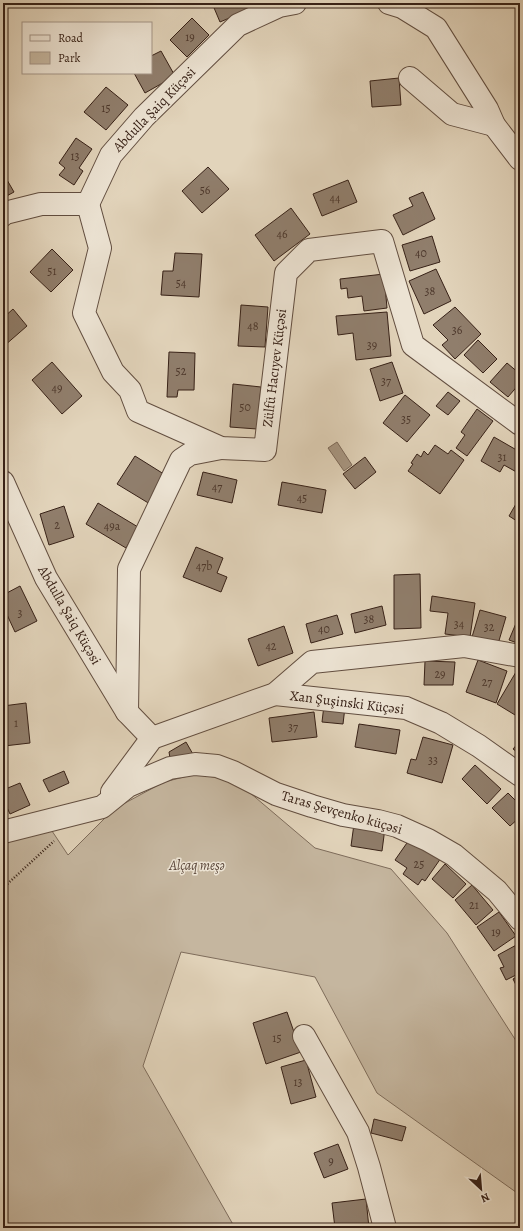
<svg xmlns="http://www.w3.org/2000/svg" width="523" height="1231" font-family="Alegreya,serif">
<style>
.green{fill:#c5b69f;stroke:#7e6c5b}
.water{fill:#a89783;stroke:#7b6858}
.building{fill:#907e6c;stroke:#372117}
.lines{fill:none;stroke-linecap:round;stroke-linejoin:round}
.minor-casing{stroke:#624e40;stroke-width:24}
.path{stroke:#372117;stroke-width:2.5;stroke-dasharray:1 2;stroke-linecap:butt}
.minor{stroke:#ece3d3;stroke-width:22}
.labels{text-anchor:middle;stroke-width:3;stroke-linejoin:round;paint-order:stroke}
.number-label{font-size:12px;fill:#4d382c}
.street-label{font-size:14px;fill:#372117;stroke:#ece3d3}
.park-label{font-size:14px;font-style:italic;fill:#5a4639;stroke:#ece3d3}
</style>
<rect width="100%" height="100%" fill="#e2d4bb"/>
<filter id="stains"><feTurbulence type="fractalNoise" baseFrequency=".005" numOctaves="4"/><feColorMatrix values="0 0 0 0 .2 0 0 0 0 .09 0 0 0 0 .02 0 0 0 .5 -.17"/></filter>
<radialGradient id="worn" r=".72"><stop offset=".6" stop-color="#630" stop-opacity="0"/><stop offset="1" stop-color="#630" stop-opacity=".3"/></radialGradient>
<!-- green -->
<polygon class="green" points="196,774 236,781 315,848 391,869 447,933 520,1047 520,1195 377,1093 315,977 181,952 143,1066 235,1228 3,1228 3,833 42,816 68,855 114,809 164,782"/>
<!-- water -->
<polygon class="water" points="337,442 352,465 344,471 328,448"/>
<!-- building -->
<g class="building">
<polygon points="212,3 259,3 260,5 220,22"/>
<polygon points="192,18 209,35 187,57 170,40"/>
<polygon points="161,51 175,76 145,93 134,73 151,73 151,56"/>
<polygon points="399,78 401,105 372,107 370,81"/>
<polygon points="106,87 128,105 106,130 84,112"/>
<polygon points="76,138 92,149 79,168 83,171 74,185 59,175 65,168 59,163"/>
<polygon points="208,167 229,189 202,213 182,191"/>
<polygon points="3,173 14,192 3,198"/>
<polygon points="348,180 357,202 322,216 313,194"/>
<polygon points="423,192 435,219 403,235 393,215 413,206 409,198"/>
<polygon points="291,208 310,234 274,261 255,235"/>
<polygon points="432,236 440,262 410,271 402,245"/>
<polygon points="52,249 73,270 51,292 30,272"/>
<polygon points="175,253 202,254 199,297 161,295 163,271 173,271"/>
<polygon points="436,269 451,301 424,314 409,281"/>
<polygon points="384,274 387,308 364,311 362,296 348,298 347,288 341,289 340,279"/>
<polygon points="241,305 268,307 265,347 238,346"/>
<polygon points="455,307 481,334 455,359 442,345 448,340 433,325"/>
<polygon points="13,309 27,326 4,346 3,344 3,318"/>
<polygon points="387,312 391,356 356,360 353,333 338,335 336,316"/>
<polygon points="478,340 497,359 483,373 464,355"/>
<polygon points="169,352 195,353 194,390 178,390 177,397 167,397"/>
<polygon points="52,362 82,396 62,414 32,380"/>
<polygon points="392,362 403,393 380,401 370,369"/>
<polygon points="507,363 520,374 520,383 508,397 490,382"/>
<polygon points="233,384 261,387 257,429 230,427"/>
<polygon points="448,392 460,401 448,415 436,406"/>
<polygon points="405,395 430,415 407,442 383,423"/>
<polygon points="477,409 493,421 467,456 456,448 465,435 461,432"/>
<polygon points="494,437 520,452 520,474 504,465 500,472 481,461"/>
<polygon points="435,445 448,454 451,450 464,460 440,494 408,471 413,464 411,463 417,454 421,457 424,451 428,455"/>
<polygon points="135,456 167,476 150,504 117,484"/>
<polygon points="365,457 376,472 355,489 343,474"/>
<polygon points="203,472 237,480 232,503 197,495"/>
<polygon points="282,482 326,490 322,513 278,505"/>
<polygon points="520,497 520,523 509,516"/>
<polygon points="98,503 138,527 126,548 86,524"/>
<polygon points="64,506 74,537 49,545 40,514"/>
<polygon points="196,547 223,558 217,573 227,577 221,592 183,577"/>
<polygon points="420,574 421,628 394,629 394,575"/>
<polygon points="20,586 37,621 15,632 3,606 3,595"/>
<polygon points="432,596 475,603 470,637 445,634 448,613 430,611"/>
<polygon points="382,606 386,625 355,633 351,614"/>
<polygon points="480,610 506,617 498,644 472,637"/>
<polygon points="337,615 343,634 311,643 306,624"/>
<polygon points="519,616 520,616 520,644 509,640"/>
<polygon points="284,626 293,653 258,666 248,639"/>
<polygon points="478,660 507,671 496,703 466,692"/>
<polygon points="425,661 455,662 453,685 424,685"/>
<polygon points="516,672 520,675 520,718 497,704"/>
<polygon points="26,703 30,743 4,746 3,706"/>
<polygon points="324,705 345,707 343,724 322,722"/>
<polygon points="314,712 317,737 272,742 269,718"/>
<polygon points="359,724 400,730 396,754 355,747"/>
<polygon points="423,737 453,745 442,783 407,773 411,759 416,760"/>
<polygon points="520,741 520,754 513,749"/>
<polygon points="186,742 194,756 170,758 169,752"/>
<polygon points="475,765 501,789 487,804 462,779"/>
<polygon points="64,771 69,783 49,792 43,780"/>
<polygon points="20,783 30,805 10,814 3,799 3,790"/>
<polygon points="508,793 520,805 520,817 510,826 492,808"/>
<polygon points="354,824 385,828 382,851 351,846"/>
<polygon points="409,840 441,858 425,881 422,879 418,885 403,874 407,868 395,860"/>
<polygon points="445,864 466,884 453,898 432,879"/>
<polygon points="472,885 493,910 476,925 455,900"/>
<polygon points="499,912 516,936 494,951 477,927"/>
<polygon points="520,943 520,973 506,980 500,968 504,967 498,955"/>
<polygon points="520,975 520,993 513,979"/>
<polygon points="287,1012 301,1052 266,1064 253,1023"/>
<polygon points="306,1060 316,1097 291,1104 281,1067"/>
<polygon points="374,1119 406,1127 402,1141 371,1133"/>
<polygon points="338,1144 348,1169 324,1178 314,1153"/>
<polygon points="366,1199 369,1228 335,1228 332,1203"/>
</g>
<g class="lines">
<!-- minor casing -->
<g class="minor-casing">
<g id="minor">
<polyline points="389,3 402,7 436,28 487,109 494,125 520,159"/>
<polyline points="410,78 452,114 494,125"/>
<polyline points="88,204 100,248 84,313 113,372 130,390 138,411 221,448 265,450 286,273 309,250 382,241 413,345 520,424"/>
<polyline points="3,215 5,213 41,204 88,204 111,155 144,117 238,25 279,6 295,3"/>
<polyline points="3,482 46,578 127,712 152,738"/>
<polyline points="275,694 406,708 441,723 479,746 520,775"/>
<polyline points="127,712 129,569 181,460 190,454 221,448"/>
<polyline points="112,792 152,738 275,694 312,662 464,646 520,656"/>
<polyline points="3,832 102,807 128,786 170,768 195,764 217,766 233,772 276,794 312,806 343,815 378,821 397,826 428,840 454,855 497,891 520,919"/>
<polyline points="304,1036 358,1132 369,1167 385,1228"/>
</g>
</g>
<!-- path -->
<polyline class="path" points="3,888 54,841"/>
<!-- minor -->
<use href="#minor" class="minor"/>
</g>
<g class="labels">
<!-- number labels -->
<g class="number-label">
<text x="190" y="41">19</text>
<text x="106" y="112">15</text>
<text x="75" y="160">13</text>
<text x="205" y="194">56</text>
<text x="335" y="202">44</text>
<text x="282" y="238">46</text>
<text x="421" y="257">40</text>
<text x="52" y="275">51</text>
<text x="181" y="287">54</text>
<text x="430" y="295">38</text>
<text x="253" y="330">48</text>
<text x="457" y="334">36</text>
<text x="372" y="349">39</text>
<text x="181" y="375">52</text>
<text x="386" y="385">37</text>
<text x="57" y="392">49</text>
<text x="245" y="411">50</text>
<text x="406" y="423">35</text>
<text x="502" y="461">31</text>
<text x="217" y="491">47</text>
<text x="302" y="502">45</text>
<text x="57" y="529">2</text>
<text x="112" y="530">49a</text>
<text x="204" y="570">47b</text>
<text x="20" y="617">3</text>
<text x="369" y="623">38</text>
<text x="459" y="628">34</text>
<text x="489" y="631">32</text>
<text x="324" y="633">40</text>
<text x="271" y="650">42</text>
<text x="440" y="678">29</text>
<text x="487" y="686">27</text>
<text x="16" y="727">1</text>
<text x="293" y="731">37</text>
<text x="433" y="764">33</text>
<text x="419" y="868">25</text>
<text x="474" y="909">21</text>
<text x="496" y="936">19</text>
<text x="277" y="1042">15</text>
<text x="298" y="1086">13</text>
<text x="331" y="1165">9</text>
</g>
<!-- street labels -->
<g class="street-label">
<text transform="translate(154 109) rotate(-46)" y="5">Abdulla Şaiq Küçəsi</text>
<text transform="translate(274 368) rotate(-83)" y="5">Zülfü Hacıyev Küçəsi</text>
<text transform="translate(70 615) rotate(60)" y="5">Abdulla Şaiq Küçəsi</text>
<text transform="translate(347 702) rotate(7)" y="5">Xan Şuşinski Küçəsi</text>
<text transform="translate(342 812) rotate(16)" y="5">Taras Şevçenko küçəsi</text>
</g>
<!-- park labels -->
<g class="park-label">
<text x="197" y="870">Alçaq meşə</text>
</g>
</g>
<!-- margin -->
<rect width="523" height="1231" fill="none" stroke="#e2d4bb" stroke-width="16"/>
<rect x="4" y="4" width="515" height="1223" fill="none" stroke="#372117" stroke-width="2"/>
<rect x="8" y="8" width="507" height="1215" fill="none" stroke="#372117"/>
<!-- legend -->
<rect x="22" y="22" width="130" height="52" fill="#ece3d3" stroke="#a49588"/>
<rect x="30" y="35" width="20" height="6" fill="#ece3d3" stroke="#a49588"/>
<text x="58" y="42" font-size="12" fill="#372117">Road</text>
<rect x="30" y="52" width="20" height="12" fill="#c5b69f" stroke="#a49588"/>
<text x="58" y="62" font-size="12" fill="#372117">Park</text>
<!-- north arrow -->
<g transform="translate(481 1189) rotate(154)" stroke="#ece3d3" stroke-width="3" paint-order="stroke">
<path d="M0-3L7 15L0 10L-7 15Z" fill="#372117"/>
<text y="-6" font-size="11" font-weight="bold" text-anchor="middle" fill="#372117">N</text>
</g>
<rect width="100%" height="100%" filter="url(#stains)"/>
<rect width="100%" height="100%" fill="url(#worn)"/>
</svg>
